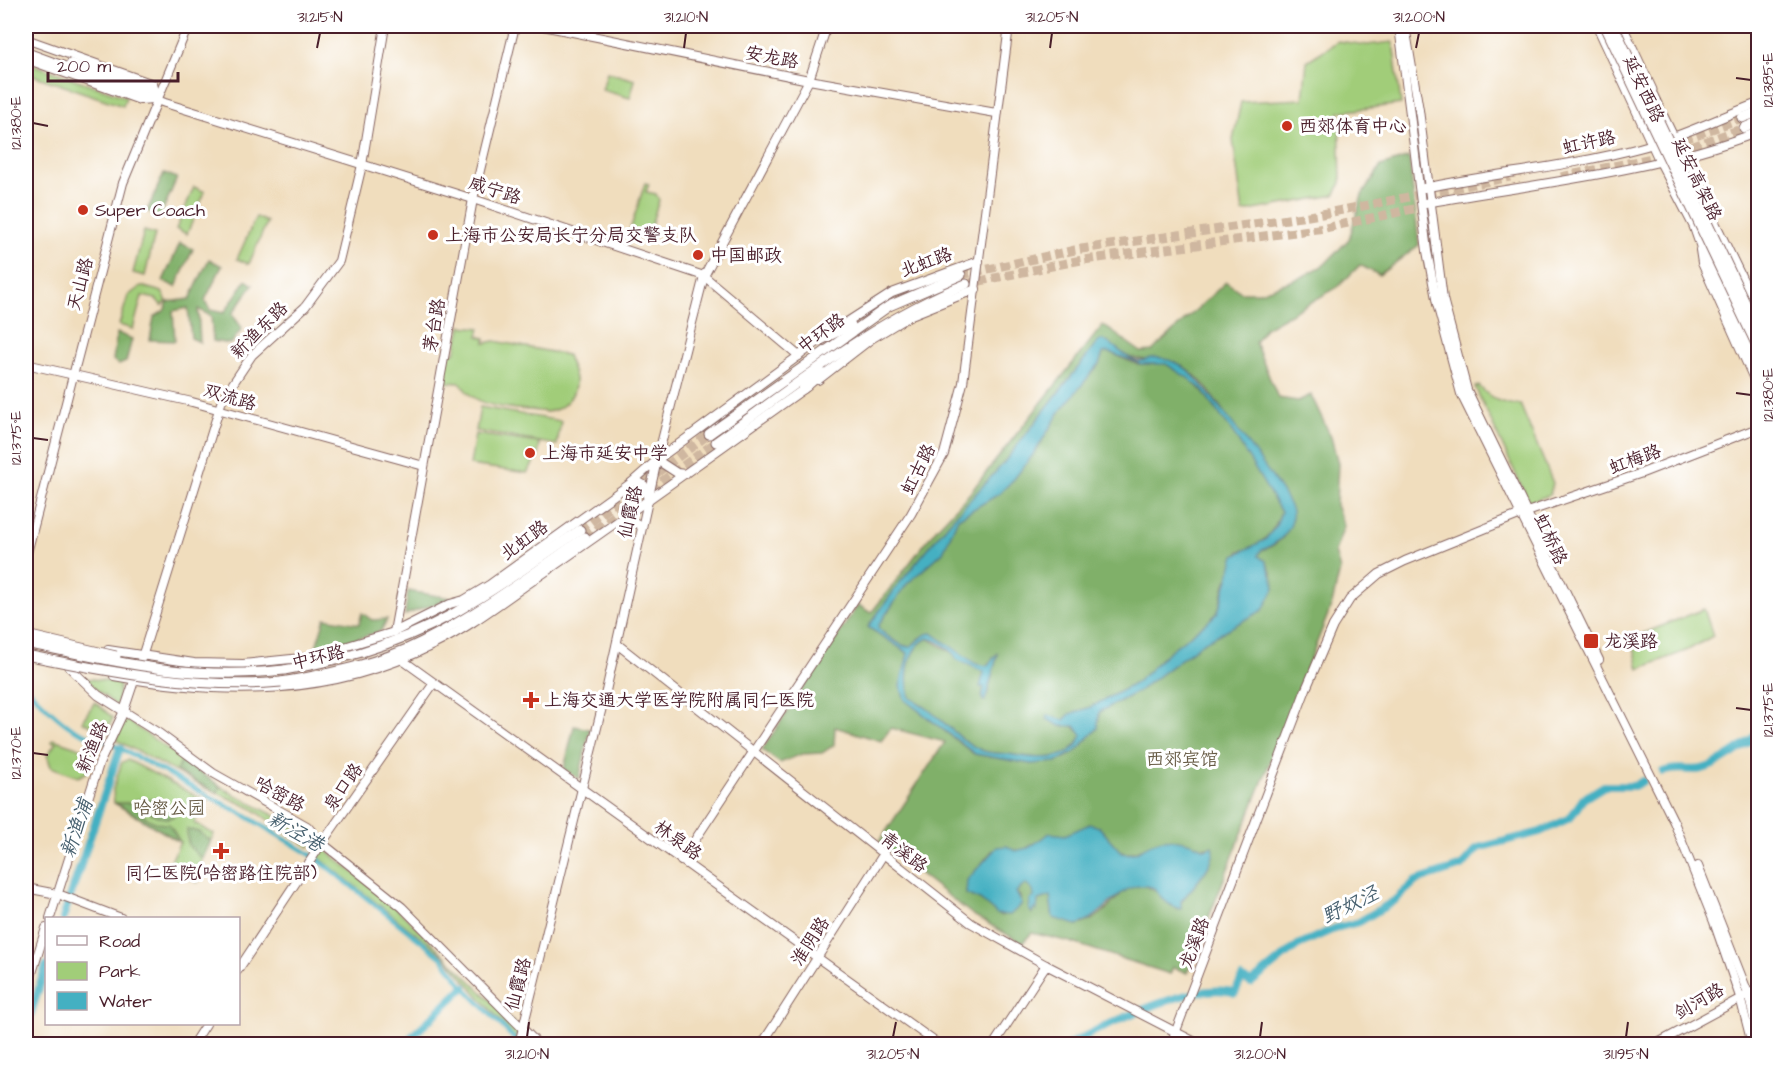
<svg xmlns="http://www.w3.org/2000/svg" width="1784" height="1070" font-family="'Architects Daughter','LXGW WenKai TC',sans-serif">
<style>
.green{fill:#a1cd79;stroke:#767652;stroke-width:1.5}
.forest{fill:#80b069;stroke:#65684a;stroke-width:1.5;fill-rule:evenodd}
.water{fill:#44b0c2;stroke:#476876;stroke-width:1.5;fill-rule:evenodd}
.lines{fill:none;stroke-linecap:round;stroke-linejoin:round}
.canal{stroke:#44b0c2;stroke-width:4.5}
.river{stroke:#44b0c2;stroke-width:8}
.highway-tunnel{stroke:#cfb7a0;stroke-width:9;stroke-dasharray:9 4.5;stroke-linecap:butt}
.secondary-casing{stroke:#84625e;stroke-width:10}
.primary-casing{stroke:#84625e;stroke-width:10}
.highway-casing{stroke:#84625e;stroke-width:11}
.secondary{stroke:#fff;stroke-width:8}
.primary{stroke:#fff;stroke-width:8}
.highway{stroke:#fff;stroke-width:9}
.highway-bridge-casing{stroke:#84625e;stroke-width:11;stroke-linecap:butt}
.highway-bridge{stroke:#fff;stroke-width:9}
.ticks{fill:none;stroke:#4a1f2b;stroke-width:2}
.poi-dot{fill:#c8321e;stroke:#fff;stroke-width:2}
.labels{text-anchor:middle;stroke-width:6;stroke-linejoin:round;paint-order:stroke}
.street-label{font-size:18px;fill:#4a1f2b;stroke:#fff}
.poi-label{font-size:18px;fill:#4a1f2b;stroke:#fff;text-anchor:start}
.park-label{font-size:18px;fill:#685c46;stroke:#fff}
.water-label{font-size:20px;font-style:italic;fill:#47606f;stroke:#fff}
.neatline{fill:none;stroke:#4a1f2b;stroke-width:2}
.ticks-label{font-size:15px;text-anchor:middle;fill:#4a1f2b}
</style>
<rect width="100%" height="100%" fill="#fff"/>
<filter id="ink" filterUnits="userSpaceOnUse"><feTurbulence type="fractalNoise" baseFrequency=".0167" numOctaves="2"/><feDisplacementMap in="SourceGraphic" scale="12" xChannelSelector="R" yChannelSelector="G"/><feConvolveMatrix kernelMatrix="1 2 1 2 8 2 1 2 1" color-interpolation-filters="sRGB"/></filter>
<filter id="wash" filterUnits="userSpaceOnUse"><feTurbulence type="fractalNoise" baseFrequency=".008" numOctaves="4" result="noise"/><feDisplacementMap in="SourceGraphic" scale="24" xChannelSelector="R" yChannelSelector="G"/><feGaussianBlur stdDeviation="1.35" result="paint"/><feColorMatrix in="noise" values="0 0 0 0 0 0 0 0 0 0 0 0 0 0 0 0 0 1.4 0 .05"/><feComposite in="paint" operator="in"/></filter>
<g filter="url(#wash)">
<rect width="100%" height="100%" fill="#f0ddbd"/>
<!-- green -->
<g class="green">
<polygon points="1338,41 1367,45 1393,42 1401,104 1339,112 1341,183 1334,195 1243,212 1233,140 1241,102 1303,99 1307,61"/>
<polygon points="26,62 126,97 123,106 26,73"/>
<polygon points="607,72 635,80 630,98 602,90"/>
<polygon points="645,183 649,184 646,192 656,194 659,200 649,232 640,237 629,233"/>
<polygon points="194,187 205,192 187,234 176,229"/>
<polygon points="256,217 267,222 249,264 237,259"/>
<polygon points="144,231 155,234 145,276 133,273"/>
<polygon points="141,286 162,292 167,301 162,306 156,299 142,296 133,329 119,325 128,296"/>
<path d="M461 326 480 328 478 336 485 338V343L495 341 567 355C569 362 574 371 575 379 577 396 562 411 546 412 519 408 474 411 461 383L443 382 448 353H455Z"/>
<path d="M1479 386C1491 399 1502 405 1520 404L1553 483 1550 495 1529 502 1475 387Z"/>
<polygon points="480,407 561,421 557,445 476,431"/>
<polygon points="475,434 540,443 538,456 527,473 470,465"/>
<polygon points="1704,609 1713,636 1688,650 1639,669 1632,638"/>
<polygon points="82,678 120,682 117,706"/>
<polygon points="95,702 113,718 105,734 82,721"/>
<polygon points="128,721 226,790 283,820 311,840 312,844 309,847 251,808 202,786 116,740 123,722"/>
<polygon points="53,739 95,753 91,756 88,772 78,777 51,767 47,755 56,743 52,742"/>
<polygon points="128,760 206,801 194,823 214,834 198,869 205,874 197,883 170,863 180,842 114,803 113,789 122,762"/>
<polygon points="323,848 390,902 519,1028 516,1039 445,957 317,856"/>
</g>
<!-- forest -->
<g class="forest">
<path d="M1409 157 1419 245 1379 275 1360 265 1338 287 1265 328 1255 342 1278 398 1298 401 1311 395 1331 437 1338 463 1336 505 1344 526 1335 552 1340 570 1332 604 1187 973 1173 967 1170 974 1070 942 1032 933 1022 943 973 915 879 842 945 742 891 728 881 741 835 727 834 745 822 753 802 754 780 763 762 750 858 605 871 613 936 529 969 494 1103 325 1141 352 1152 351 1226 282 1241 292H1260L1302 277 1324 265 1349 239 1362 195 1381 166ZM1098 342H1109C1132 371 1157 352 1184 367 1208 382 1228 420 1245 443 1268 474 1325 528 1260 551L1258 556 1266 561 1272 574 1274 589 1263 609 1201 644 1137 692 1099 712 1098 728 1075 752 1063 759 1031 764 974 754 905 700 908 653 868 627 898 585 949 523 1002 465ZM1090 824C1110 829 1108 848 1124 853 1130 856 1159 841 1172 840 1187 839 1199 851 1213 846 1216 870 1187 889 1177 909 1119 852 1127 913 1078 925L1053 918 1050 896 1038 900 1032 913 1030 900 1035 897 1033 891 1026 884 1016 892 1021 898 1002 916 980 900 966 894 968 880 992 851 1024 850 1050 833 1065 836Z"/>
<polygon points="164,173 177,178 160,217 147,211"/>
<polygon points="180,243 193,249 176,287 163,281"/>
<polygon points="209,259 222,266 205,300 210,310 224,313 246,280 253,285 232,314 242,328 231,344 213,341 211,316 198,309 200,342 191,338 188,308 173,311 175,341 150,340 154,317 164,311 168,302 190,299"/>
<polygon points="117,333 132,339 126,362 119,365 113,360"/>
<path d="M1108 352C1118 355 1128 362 1138 364 1151 366 1164 358 1177 368 1218 399 1256 467 1281 512 1274 532 1261 548 1239 551L1225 584 1218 612 1211 619 1167 653 1136 683 1091 707 1070 714 1064 720H1053L1060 726 1072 725 1082 735C1069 766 1033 758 1008 754 999 753 989 754 981 750 954 738 936 710 910 698 904 678 907 648 928 638L984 672 981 687H984L982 697 987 695 998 653 986 666 976 665 932 633 920 638 910 647C899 646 885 635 878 628L879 624 907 584 943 552 958 518 999 494 1014 479 1035 452 1061 410 1099 364 1103 353Z"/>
<polygon points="408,591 451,598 405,615"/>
<polygon points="362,613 372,620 387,619 381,631 314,653 325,618 359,624"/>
<polygon points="574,726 590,729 579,779 564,769"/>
<polygon points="182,760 221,787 217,793 176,771"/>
<path d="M136 800H154L156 805 166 809 175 805 177 800 183 805H178L177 814C163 826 150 810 137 805Z"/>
<path d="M115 803H136C141 817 153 824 169 824L180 842Z"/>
<polygon points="187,829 199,832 211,841 202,859 188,845"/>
</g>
<!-- water -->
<g class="water">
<path d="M1102 340C1115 343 1123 358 1137 361 1142 362 1146 360 1151 358 1162 356 1176 362 1185 368 1201 379 1290 496 1292 512 1294 532 1277 544 1260 551L1258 556 1266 561 1274 582V589L1263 610 1201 644 1137 692 1099 712 1098 728 1075 752 1056 762 1031 764 975 754 905 700 900 686 908 653 868 627 898 585 949 523 1002 465 1098 342ZM1108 352 1141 364H1166L1188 378 1201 389 1234 434 1281 512 1276 526 1265 540 1235 555 1218 612 1211 619 1167 653 1136 683 1091 707 1070 714 1064 720 1047 715V719L1060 726H1075L1082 735C1070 766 1033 758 1008 754 999 753 989 754 981 750 954 738 936 710 910 698 904 678 907 648 928 638 937 640 954 650 956 659L984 672 980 687H984L982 700 985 701 998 653 987 666 976 664 932 633 926 634 910 647C899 646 885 635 878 628L879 624 907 584 943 552 958 518 999 494 1014 479 1035 452 1061 410 1099 364 1103 353Z"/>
<path d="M1090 824 1099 827 1122 853C1135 856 1142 848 1153 843 1170 836 1189 841 1205 849L1213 846C1219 861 1191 889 1181 901V909C1170 907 1160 897 1154 888 1120 876 1108 917 1077 925L1053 918 1050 896 1038 900 1037 911 1034 908 1032 913 1029 910 1030 900 1034 897 1033 891 1026 884 1016 892 1022 904 1010 915 997 914 980 900 966 894 967 880 997 847 1007 846 1015 851 1028 848 1050 833 1065 835Z"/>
</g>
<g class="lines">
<!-- canal -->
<path class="canal" d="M26 687C41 701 54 717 72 728 87 737 103 739 120 748L246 816 316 858 442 958 464 987 519 1044"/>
<!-- river -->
<g class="river">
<path d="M1663 772C1677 766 1689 772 1702 769 1716 766 1750 744 1758 732"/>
<polyline points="63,918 120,748"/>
<polyline points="26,1029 46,966"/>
<polyline points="404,1044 464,987"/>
<path d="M1070 1044C1105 1025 1198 979 1235 993L1242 978 1251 983 1298 945 1336 928 1359 922 1394 901 1416 881 1462 866 1478 848 1540 832 1570 818 1583 799 1604 786H1634L1643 781"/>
</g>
</g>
</g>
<g filter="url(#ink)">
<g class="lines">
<!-- highway-tunnel -->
<g class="highway-tunnel">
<polyline points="1671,144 1742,118"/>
<polyline points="1561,177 1671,154 1744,128"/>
<polyline points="961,275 1075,250 1322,214 1510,177"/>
<polyline points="966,284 1076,261 1325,228 1427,206"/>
<polyline points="580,530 709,434"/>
<polyline points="585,537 716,442"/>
</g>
<!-- secondary casing -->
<g class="secondary-casing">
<g id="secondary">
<polyline points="543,26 809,80 996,113"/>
<polyline points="26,39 153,84 157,98"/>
<polyline points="26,52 165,103 473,199 704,276 799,356"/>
<polyline points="26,59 140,100 153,99"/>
<polyline points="71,63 151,90 154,95"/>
<polyline points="833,331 892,293 979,261"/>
<polyline points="26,364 192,402 424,466"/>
<polyline points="818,380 871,339 911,315 976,289"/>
<polyline points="685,474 677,473 657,460 823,338"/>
<polyline points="648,500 808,386"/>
<polyline points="26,557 123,183 188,26"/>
<polyline points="394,632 473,199 515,26"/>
<polyline points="617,644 971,923 1046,965 1199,1044"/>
<polyline points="401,659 938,1044"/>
<polyline points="68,666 98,695 160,734 213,773 307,826 322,843 402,907 538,1044"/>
<polyline points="681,861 911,514 944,454 963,383 1009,26"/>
<polyline points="26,888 57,894"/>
<polyline points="63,896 121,918"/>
<polyline points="50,918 99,764 124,711 142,657 222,400 252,355 305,307 339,261 362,165 385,26"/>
<polyline points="238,970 320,846 434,683"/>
<polyline points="26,992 46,928"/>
<polyline points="193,1044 206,1024"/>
<polyline points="519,1044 606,691 657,460 704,276 809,80 827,26"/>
<polyline points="762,1044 883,855"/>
<polyline points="994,1044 1046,965"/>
<polyline points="1171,1044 1306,689 1333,626 1350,599 1379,574 1405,561 1521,514 1642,473 1758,428"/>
</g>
</g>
<!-- primary casing -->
<g class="primary-casing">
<g id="primary">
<polyline points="1399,26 1427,251 1437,304 1461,394 1674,822 1714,922 1740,997 1752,1044"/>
<polyline points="1405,26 1419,110 1443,299 1467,390 1599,660"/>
<polyline points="1597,26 1659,160 1697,233"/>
<polyline points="1648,84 1758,311"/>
<path d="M1424 188C1495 173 1568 167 1639 148 1681 137 1718 118 1758 103"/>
<path d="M1425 203C1535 184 1654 172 1758 132"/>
<polyline points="1700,250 1702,263 1758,388"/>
<polyline points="1750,342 1758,359"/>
<polyline points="626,516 642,527"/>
<polyline points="108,650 194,663 243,664 311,657 394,632 450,604 464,600 489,585 631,483 657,460"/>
<path d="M114 676C224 696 331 697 433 645 466 629 495 607 525 586 566 558 607 529 648 500L644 485 637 481 631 483"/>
<polyline points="1698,866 1748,993 1758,1035"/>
<polyline points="1656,1044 1758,989"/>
</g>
</g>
<!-- highway casing -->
<g class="highway-casing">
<g id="highway">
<polyline points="1622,26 1652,90"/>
<polyline points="1742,118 1758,112"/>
<polyline points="1744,128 1758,122"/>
<polyline points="1695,229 1703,252 1758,369"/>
<polyline points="819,341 851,325"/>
<polyline points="803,389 822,373"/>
<polyline points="709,434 889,306 961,275"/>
<path d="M716 442C796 385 873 321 966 284"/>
<path d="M284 670C350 659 416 638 473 602 510 580 545 554 580 530"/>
<path d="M281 682C328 674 379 664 422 642 480 613 532 574 585 537"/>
</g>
</g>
<!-- secondary -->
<use href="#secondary" class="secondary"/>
<!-- primary -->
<use href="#primary" class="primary"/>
<!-- highway -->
<use href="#highway" class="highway"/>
<!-- highway-bridge casing -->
<g class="highway-bridge-casing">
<g id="highway-bridge">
<polyline points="1605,26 1758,348"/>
<polyline points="1614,26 1758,330"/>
<polyline points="26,635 116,656"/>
<path d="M26 643C114 662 193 681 284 670"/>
<path d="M26 655C104 671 201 690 281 682"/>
</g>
</g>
<!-- highway-bridge -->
<use href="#highway-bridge" class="highway-bridge"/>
</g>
</g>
<!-- ticks -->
<path class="ticks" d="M317 48 320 33M684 48 686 33M1050 48 1052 33M1416 48 1419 33M1736 78 1751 80M33 123 48 126M1736 393 1751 395M33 438 48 440M1736 708 1751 710M33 753 48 755M527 1037 529 1022M893 1037 896 1022M1260 1037 1262 1022M1626 1037 1628 1022"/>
<!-- markers -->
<g class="poi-dot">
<circle cx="1287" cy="126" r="6"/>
<circle cx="83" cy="210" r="6"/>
<circle cx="433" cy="235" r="6"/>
<circle cx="698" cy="255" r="6"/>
<circle cx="530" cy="453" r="6"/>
<rect x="1583" y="633" width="16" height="16" rx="3"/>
<path d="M528 691h6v6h6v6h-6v6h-6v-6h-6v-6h6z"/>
<path d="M218 842h6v6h6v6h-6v6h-6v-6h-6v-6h6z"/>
</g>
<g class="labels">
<!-- street labels -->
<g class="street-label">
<text transform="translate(772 57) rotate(11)" y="6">安龙路</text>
<text transform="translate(1644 89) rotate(65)" y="6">延安西路</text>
<text transform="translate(1589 142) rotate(-12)" y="6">虹许路</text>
<text transform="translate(1697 179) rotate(64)" y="6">延安高架路</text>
<text transform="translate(495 190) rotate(18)" y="6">威宁路</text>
<text transform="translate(926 262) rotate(-20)" y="6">北虹路</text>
<text transform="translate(80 284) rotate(-75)" y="6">天山路</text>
<text transform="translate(434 325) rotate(-80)" y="6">茅台路</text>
<text transform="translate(259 330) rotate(-45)" y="6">新渔东路</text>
<text transform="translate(821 333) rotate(-36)" y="6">中环路</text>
<text transform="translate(230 397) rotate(16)" y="6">双流路</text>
<text transform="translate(1635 459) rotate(-20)" y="6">虹梅路</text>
<text transform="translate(918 469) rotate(-63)" y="6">虹古路</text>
<text transform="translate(630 512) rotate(-77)" y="6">仙霞路</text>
<text transform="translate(1551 539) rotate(65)" y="6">虹桥路</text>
<text transform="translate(524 540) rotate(-36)" y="6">北虹路</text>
<text transform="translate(318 657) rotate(-13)" y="6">中环路</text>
<text transform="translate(92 747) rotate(-67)" y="6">新渔路</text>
<text transform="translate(343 787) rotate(-55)" y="6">泉口路</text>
<text transform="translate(280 794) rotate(29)" y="6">哈密路</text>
<text transform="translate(678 840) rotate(36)" y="6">林泉路</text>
<text transform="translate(904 852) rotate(38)" y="6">青溪路</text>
<text transform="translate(810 941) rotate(-57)" y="6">淮阴路</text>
<text transform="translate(1194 943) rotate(-69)" y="6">龙溪路</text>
<text transform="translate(518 984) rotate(-75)" y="6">仙霞路</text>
<text transform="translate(1699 1001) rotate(-30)" y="6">剑河路</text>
</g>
<!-- poi labels -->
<g class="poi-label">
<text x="1299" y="132">西郊体育中心</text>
<text x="95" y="216">Super Coach</text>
<text x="445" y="241">上海市公安局长宁分局交警支队</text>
<text x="710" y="261">中国邮政</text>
<text x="542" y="459">上海市延安中学</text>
<text x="1604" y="647">龙溪路</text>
<text x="544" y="706">上海交通大学医学院附属同仁医院</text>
<text x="221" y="879" text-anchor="middle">同仁医院(哈密路住院部)</text>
</g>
<!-- park labels -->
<g class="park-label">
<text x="1182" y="765">西郊宾馆</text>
<text x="169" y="814">哈密公园</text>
</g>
<!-- water labels -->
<g class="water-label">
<text transform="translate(76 828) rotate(-71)" y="7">新渔浦</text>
<text transform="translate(296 831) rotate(30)" y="7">新泾港</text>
<text transform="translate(1350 904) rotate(-26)" y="7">野奴泾</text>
</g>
</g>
<!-- margin -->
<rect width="1784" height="1070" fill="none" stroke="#fff" stroke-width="66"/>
<!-- legend -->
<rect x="45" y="917" width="195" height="108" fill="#ffffff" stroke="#b7a5aa" stroke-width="1.5"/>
<rect x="57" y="936" width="30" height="9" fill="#ffffff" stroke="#b7a5aa" stroke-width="1.5"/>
<text x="99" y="947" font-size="18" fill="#4a1f2b">Road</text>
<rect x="57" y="962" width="30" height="18" fill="#a1cd79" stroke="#b7a5aa" stroke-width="1.5"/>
<text x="99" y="977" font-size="18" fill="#4a1f2b">Park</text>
<rect x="57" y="992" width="30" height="18" fill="#44b0c2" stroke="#b7a5aa" stroke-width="1.5"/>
<text x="99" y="1007" font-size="18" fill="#4a1f2b">Water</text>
<!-- scale -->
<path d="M48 72v9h130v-9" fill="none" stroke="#4a1f2b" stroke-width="3"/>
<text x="57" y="72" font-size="18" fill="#4a1f2b" stroke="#ffffff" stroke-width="4.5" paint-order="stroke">200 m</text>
<rect x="33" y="33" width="1718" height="1004" class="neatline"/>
<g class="ticks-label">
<text x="320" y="22">31.215°N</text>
<text x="686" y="22">31.210°N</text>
<text x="1052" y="22">31.205°N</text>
<text x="1419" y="22">31.200°N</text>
<text transform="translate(1768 80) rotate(-90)" y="5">121.385°E</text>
<text transform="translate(16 123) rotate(-90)" y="5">121.380°E</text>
<text transform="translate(1768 395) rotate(-90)" y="5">121.380°E</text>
<text transform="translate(16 438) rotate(-90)" y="5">121.375°E</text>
<text transform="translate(1768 710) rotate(-90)" y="5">121.375°E</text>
<text transform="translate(16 753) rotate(-90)" y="5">121.370°E</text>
<text x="527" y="1059">31.210°N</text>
<text x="893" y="1059">31.205°N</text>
<text x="1260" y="1059">31.200°N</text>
<text x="1626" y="1059">31.195°N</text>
</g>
</svg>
